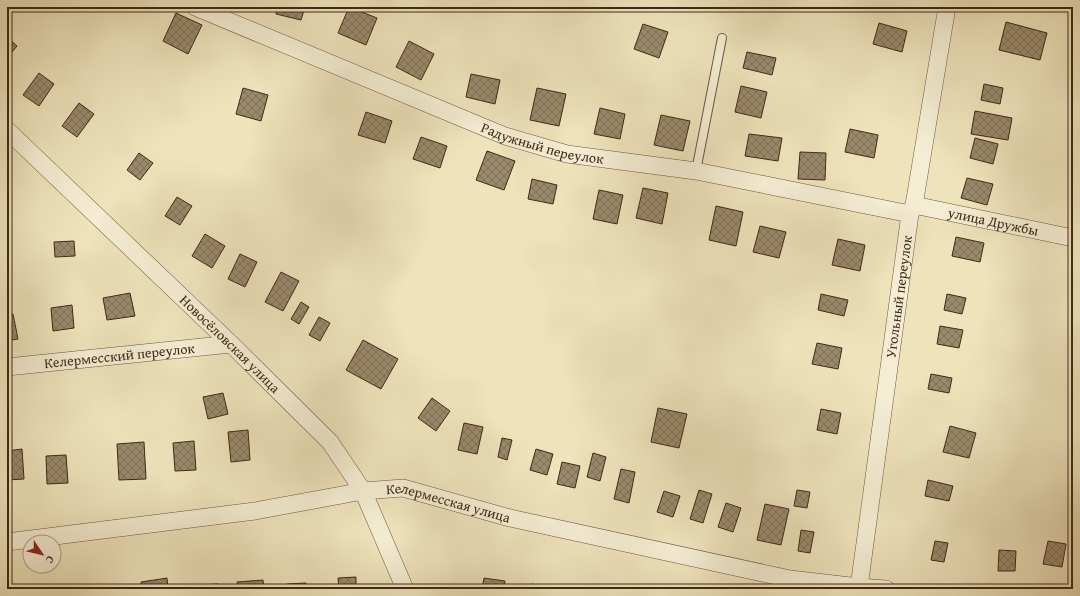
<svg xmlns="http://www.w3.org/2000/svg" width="1080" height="596" font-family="'Gentium Book Plus',serif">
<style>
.building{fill:url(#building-cross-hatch);stroke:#402817}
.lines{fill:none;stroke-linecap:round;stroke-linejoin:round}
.service-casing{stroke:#6c5740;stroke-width:10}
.minor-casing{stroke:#6c5740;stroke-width:18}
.service{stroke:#f4edd3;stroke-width:8}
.minor{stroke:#f4edd3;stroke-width:17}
.labels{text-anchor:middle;stroke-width:3.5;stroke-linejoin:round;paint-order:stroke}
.street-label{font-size:14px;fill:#402817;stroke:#f4edd3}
</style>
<defs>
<pattern id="building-cross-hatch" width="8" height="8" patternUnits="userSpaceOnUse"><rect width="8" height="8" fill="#9a896c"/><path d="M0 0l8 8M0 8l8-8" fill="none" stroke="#7f7058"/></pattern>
</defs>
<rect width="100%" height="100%" fill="#eee3bb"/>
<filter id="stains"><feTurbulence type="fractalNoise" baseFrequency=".005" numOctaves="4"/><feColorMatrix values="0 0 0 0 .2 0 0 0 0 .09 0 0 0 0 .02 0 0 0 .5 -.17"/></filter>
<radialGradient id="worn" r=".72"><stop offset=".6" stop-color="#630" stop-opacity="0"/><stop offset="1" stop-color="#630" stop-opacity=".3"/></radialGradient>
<!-- building -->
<g class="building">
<polygon points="277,7 305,7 301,20 276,14"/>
<polygon points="349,7 377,18 366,45 338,33"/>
<polygon points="721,7 743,7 742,12"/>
<polygon points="176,13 202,25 188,54 163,41"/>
<polygon points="1006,22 1047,33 1040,60 999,50"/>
<polygon points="879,23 907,31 902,52 873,44"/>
<polygon points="643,24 668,32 659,58 634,49"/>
<polygon points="7,37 17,46 7,58"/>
<polygon points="409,41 434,54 421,80 396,67"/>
<polygon points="747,52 776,58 772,75 743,68"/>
<polygon points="39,73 54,84 39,106 23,95"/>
<polygon points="471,74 500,80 495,104 466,97"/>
<polygon points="984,84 1003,88 1000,104 981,100"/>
<polygon points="741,86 767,92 761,118 735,112"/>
<polygon points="243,88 268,95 261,121 236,114"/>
<polygon points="537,88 566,94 559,126 530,120"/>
<polygon points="79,103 94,114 77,137 62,126"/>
<polygon points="600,108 625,114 620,139 594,134"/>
<polygon points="975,111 1012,118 1008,140 971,134"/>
<polygon points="366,112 392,121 385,143 358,135"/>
<polygon points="661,115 690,121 683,151 654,145"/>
<polygon points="850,129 878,135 874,158 845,152"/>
<polygon points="749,134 782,138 778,161 745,156"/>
<polygon points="421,137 447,146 440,168 413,159"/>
<polygon points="975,138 998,144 993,164 970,158"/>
<polygon points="487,151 515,161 504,190 476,180"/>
<polygon points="800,152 826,153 825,180 798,179"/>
<polygon points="139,153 153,163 140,180 127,170"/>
<polygon points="967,178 993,184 987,205 961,198"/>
<polygon points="532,179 557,185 553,204 528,199"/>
<polygon points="7,188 8,188 11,218 7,218"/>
<polygon points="643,188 668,193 662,224 636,218"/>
<polygon points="599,190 623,195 617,224 593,219"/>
<polygon points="177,197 192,206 180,225 165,216"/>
<polygon points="716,206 743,212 736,246 709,240"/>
<polygon points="760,226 786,232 779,258 753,252"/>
<polygon points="205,234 225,246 212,268 192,256"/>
<polygon points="956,237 984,243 980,262 952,256"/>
<polygon points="838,239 865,245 860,271 832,265"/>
<polygon points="74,241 75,256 55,257 54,242"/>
<polygon points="240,254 257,262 245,287 228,279"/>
<polygon points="281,272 299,281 283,311 265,302"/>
<polygon points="130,293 135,316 107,320 103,298"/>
<polygon points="821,294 848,300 844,316 818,310"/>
<polygon points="947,294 966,298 962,314 944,310"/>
<polygon points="301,302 309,307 299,324 291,319"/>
<polygon points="72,305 74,328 53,331 51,308"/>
<polygon points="13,314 18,339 7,341 7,316"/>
<polygon points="319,317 330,323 320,341 309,335"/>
<polygon points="940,326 963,330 959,348 937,344"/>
<polygon points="363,340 398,359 381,389 346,370"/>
<polygon points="817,343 842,348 838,369 812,364"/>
<polygon points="931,374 952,378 949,393 928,389"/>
<polygon points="223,393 228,414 208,419 203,397"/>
<polygon points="432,398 450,411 436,431 418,418"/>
<polygon points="658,408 687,414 679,448 651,442"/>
<polygon points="821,409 841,413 837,434 817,430"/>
<polygon points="464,423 483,427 477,454 458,450"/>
<polygon points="950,426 976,433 969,458 943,452"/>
<polygon points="248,430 250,460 231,462 228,432"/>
<polygon points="502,438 512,440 507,460 498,457"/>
<polygon points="194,441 196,470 175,471 173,443"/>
<polygon points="144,442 146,479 119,480 117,444"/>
<polygon points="22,449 24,479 7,480 7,451"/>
<polygon points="536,449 553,454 547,475 530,470"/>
<polygon points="593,453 606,457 600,481 587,477"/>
<polygon points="66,455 68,483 47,484 46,456"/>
<polygon points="562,462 580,466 575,488 557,484"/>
<polygon points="621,469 635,472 629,503 614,499"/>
<polygon points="928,480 953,486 949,501 925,496"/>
<polygon points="699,490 712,494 703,523 690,519"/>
<polygon points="797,490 810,492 807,508 794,506"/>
<polygon points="664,491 680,496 673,517 657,512"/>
<polygon points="726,503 741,508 733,532 718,527"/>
<polygon points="765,504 789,509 781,545 757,540"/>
<polygon points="801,530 814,532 810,553 798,551"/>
<polygon points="935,541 948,543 944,562 931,560"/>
<polygon points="1048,541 1066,544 1062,567 1043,564"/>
<polygon points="999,550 1016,551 1015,571 998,571"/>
<polygon points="356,577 356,589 339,589 338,578"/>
<polygon points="167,578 168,589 142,589 141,582"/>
<polygon points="484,578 505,581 504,589 482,589"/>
<polygon points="263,580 264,589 238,589 237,582"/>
<polygon points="306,583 306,589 288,589 287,584"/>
<polygon points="218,584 218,589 196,589 196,585"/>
<polygon points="532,584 552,588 552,589 531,589"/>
<polygon points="111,586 111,589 94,589 94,587"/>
</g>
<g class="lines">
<!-- service casing -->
<g class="service-casing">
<polyline id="service" points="696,171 722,38"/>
</g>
<!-- minor casing -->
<g class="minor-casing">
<g id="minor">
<path id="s1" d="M195 7 505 136 567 154 696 171 910 214"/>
<path id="s2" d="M7 130 231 344 330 442 363 491 405 589"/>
<path id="s3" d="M914 205 1073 238"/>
<path id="s4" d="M7 367 231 344"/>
<path id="s5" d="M7 542 255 511 363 491 403 488 510 518 790 579 859 587 886 589"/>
<path id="s6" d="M859 587 910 214 914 205 947 7"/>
</g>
</g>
<!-- service -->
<use href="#service" class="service"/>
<!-- minor -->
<use href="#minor" class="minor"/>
</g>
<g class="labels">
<!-- street labels -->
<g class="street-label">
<text dy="5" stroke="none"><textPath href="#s1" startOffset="374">Радужный переулок</textPath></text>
<text dy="5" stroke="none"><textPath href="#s3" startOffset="81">улица Дружбы</textPath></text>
<text dy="5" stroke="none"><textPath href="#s6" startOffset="293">Угольный переулок</textPath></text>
<text dy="5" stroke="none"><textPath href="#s2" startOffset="309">Новосёловская улица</textPath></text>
<text dy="5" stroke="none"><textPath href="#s4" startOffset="113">Келермесский переулок</textPath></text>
<text dy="5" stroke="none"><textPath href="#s5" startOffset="447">Келермесская улица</textPath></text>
</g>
</g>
<!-- margin -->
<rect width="1080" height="596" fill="none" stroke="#eee3bb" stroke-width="24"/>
<rect x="8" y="8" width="1064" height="580" fill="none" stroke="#402817" stroke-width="2"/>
<rect x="12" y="12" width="1056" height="572" fill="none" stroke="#402817"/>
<!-- north arrow -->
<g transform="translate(42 554) rotate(125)"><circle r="19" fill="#f4edd3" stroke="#ac9e88"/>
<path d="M0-3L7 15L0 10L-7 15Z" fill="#8f2418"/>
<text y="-6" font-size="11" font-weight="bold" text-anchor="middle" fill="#402817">С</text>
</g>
<rect width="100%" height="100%" filter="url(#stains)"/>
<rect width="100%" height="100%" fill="url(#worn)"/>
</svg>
